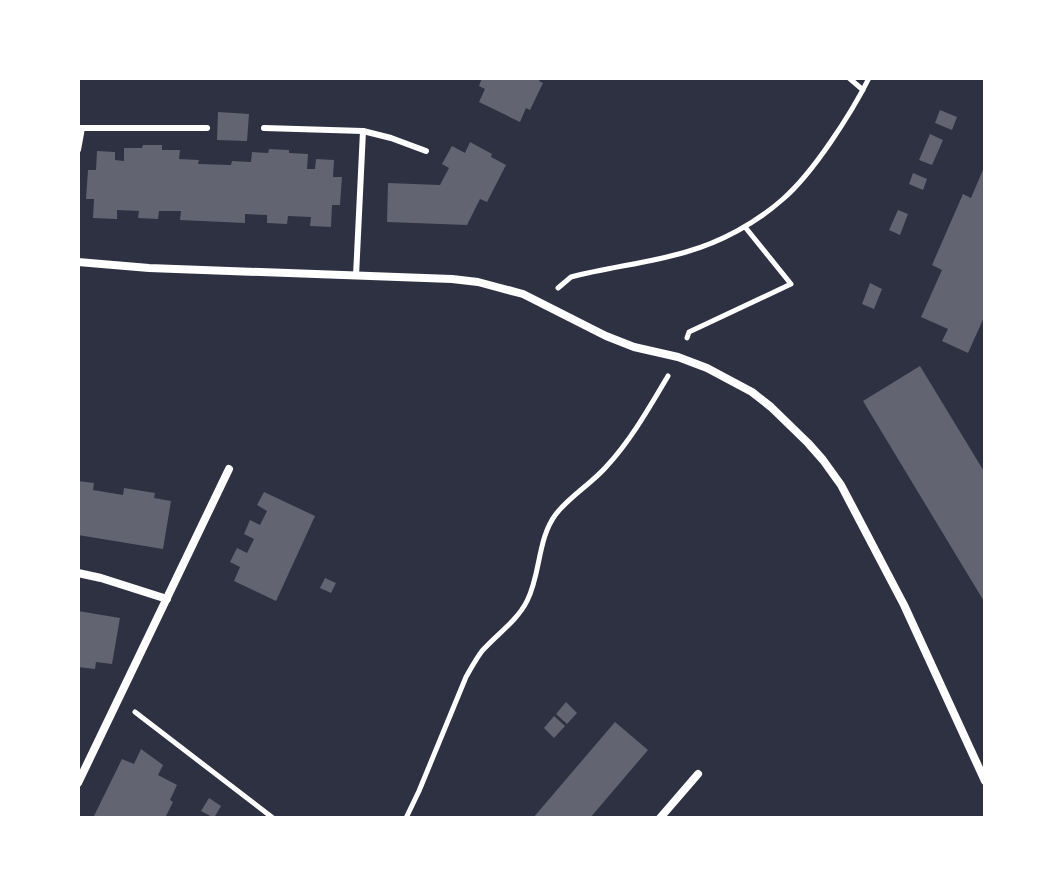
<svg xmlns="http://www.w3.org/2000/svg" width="1063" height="896" font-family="'Alegreya Sans',sans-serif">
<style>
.building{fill:#626471}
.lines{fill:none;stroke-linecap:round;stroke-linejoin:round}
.path{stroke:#fff;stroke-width:5}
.service{stroke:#fff;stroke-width:6}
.minor{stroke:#fff;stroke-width:8}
</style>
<rect width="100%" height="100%" fill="#2d3142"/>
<!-- building -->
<g class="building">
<polygon points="482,78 541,78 539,81 543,83 530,110 526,108 520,122 479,102 485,89 479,86"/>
<polygon points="940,110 957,117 952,130 935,123"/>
<polygon points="218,112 249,114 247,141 217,140"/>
<polygon points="930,134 943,140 932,165 919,160"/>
<polygon points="470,142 492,154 491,157 506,165 487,202 480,199 467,225 387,222 388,183 440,185 449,168 442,164 452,146 465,153"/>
<polygon points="143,145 162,145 162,150 180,150 179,159 199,160 198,164 231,165 232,161 251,162 252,152 268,153 269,149 289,150 289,153 308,154 307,169 315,169 316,159 334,160 333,177 342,177 340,205 332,205 331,227 310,226 311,217 288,216 287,224 267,223 267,215 245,214 245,223 180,220 181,211 159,211 158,219 138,218 139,211 117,210 117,219 93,218 94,199 86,199 88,170 96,170 97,151 115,152 115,160 124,161 124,148 142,148"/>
<polygon points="985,165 985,315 968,353 942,341 948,329 921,317 942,270 932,265 963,194 971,198"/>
<polygon points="913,173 927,179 923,190 909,184"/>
<polygon points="898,210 908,214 900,235 889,230"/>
<polygon points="870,283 882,289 874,309 862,304"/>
<polygon points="920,366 985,473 985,603 863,401"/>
<polygon points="78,481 94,483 93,490 123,495 124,488 155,493 154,498 171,501 163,549 78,535"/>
<polygon points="264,492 315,516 276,601 234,581 240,567 230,562 237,548 247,553 254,539 244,534 250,520 260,525 267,511 257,505"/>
<polygon points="325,578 336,583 331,593 320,588"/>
<polygon points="78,611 120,618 112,664 96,662 95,669 78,667"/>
<polygon points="566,702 577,713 567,724 556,714"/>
<polygon points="554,716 565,726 554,738 544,728"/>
<polygon points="615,722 648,750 590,818 533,818"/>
<polygon points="141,749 163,765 158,775 177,785 170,800 173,802 165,818 93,818 122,759 134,764"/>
<polygon points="209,798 221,806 214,818 201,811"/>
</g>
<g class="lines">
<!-- path -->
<g class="path">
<polyline points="849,78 863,90"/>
<path d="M558 288 571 277C609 267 649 263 686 252 721 242 756 223 783 199 813 173 851 114 869 78"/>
<polyline points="687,338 689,332 791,284 745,227"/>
<polyline points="135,712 273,818"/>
<path d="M406 818 419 791 466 677C471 668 476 659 482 651 497 634 517 621 527 601 541 574 537 539 556 514 570 496 591 484 606 467 631 440 649 408 668 376"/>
</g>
<!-- service -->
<g class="service">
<polyline points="78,128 207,128"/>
<polyline points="264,128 363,131 391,138 426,151"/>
<polyline points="78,150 82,128"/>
<polyline points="356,276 363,131"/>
</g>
<!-- minor -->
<g class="minor">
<polyline points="78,262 149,268 452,279 478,282 523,294 606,336 634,347 678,357 707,368 752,392 771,407 808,443 823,460 841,485 904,605 985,781"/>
<polyline points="78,573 101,578 167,599"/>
<polyline points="78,783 229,469"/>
<polyline points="660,818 698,774"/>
</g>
</g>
<!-- border -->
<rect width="1063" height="896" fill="none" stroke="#ffffff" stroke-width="160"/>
</svg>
